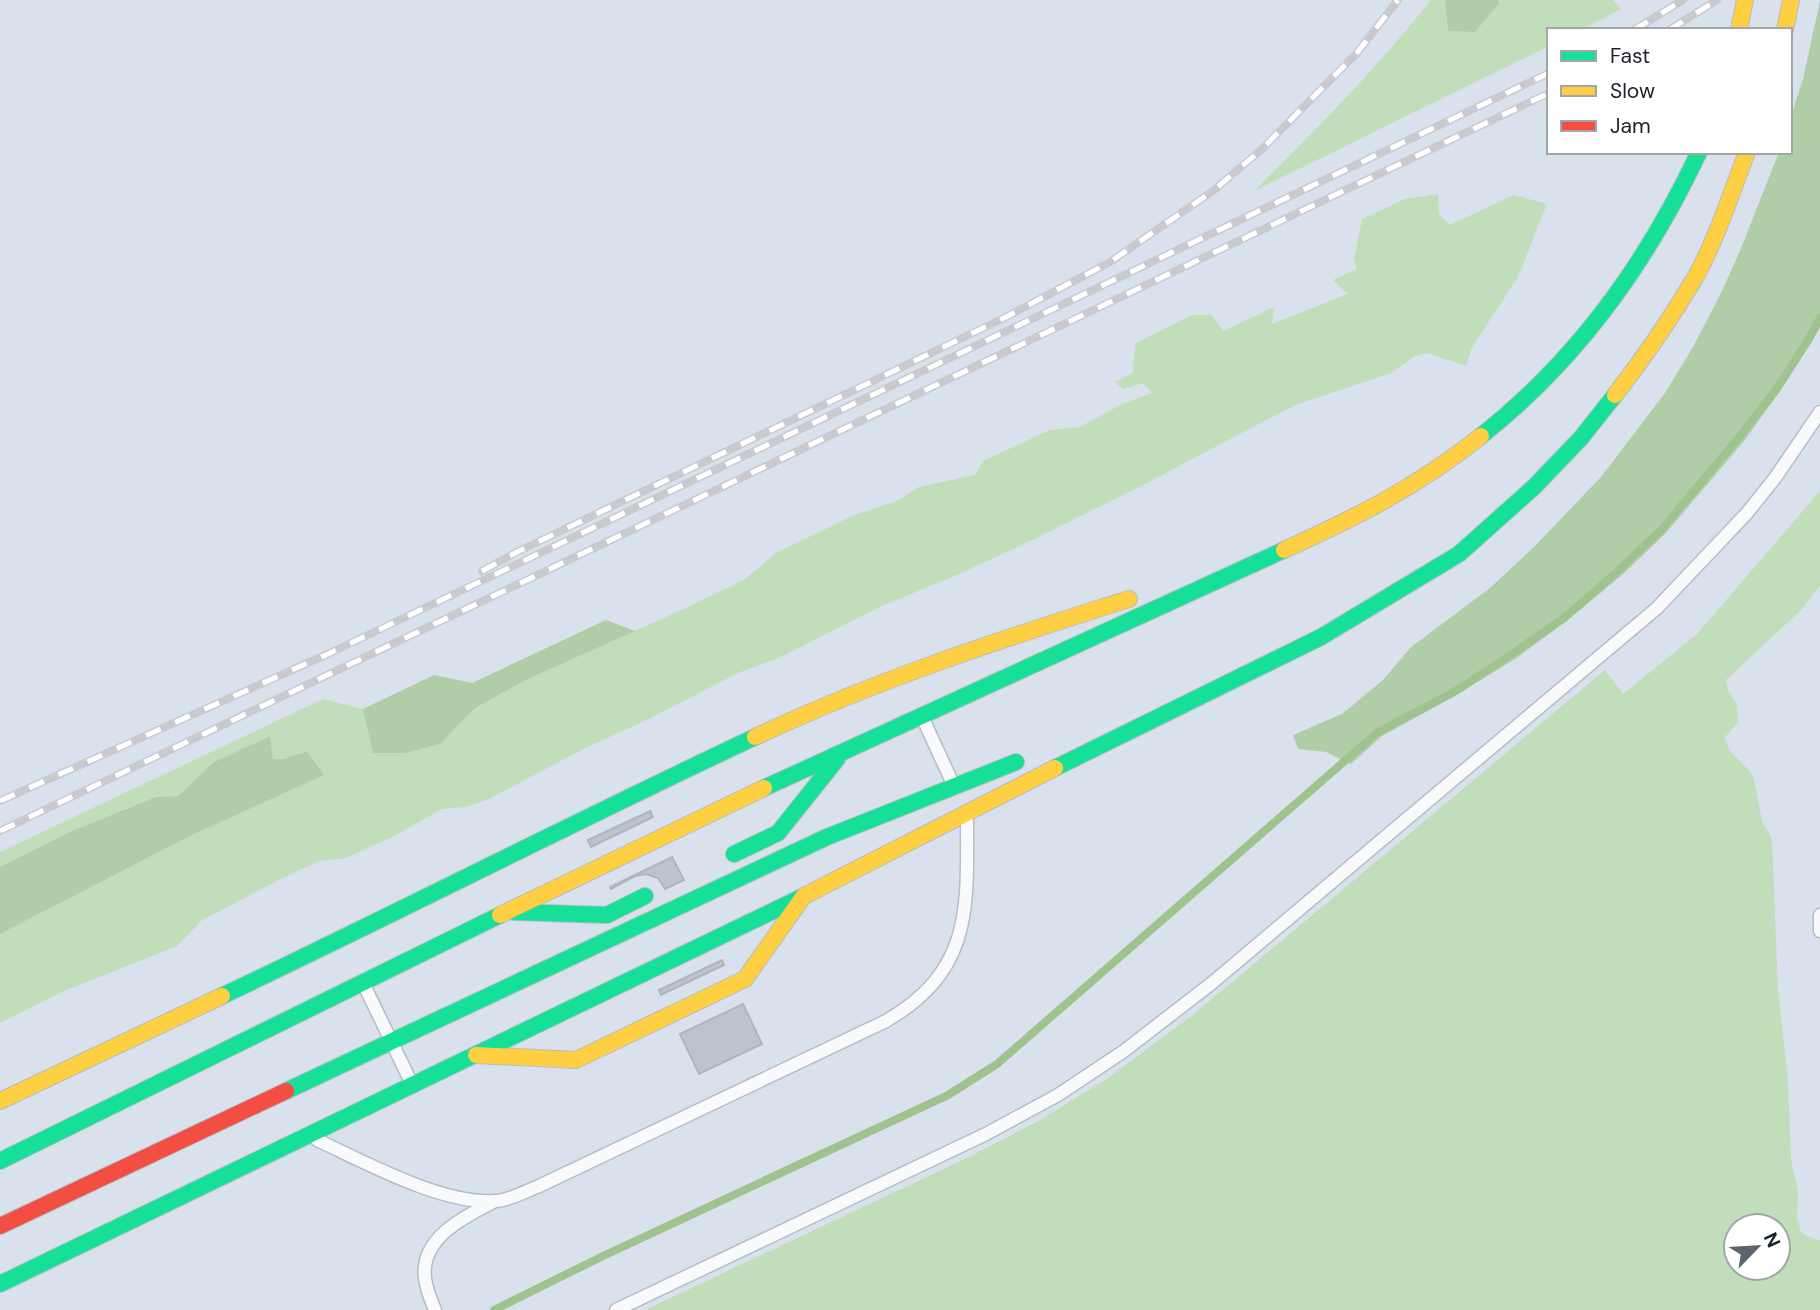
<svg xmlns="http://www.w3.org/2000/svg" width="1820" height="1310" font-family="'DM Sans',sans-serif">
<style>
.green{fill:#c1deba;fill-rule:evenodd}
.forest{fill:#afcda7}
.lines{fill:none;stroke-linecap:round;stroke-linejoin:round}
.stream{stroke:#9fc38f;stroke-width:8}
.building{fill:#bdc3cc;stroke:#afb5be;stroke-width:2}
.lane-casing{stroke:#b6bdc5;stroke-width:15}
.fast-casing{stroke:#b6bdc5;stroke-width:18}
.slow-casing{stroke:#b6bdc5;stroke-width:18}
.jam-casing{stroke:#b6bdc5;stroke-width:18}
.lane{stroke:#f9fafc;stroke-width:12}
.fast{stroke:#16e098;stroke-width:16}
.slow{stroke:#ffcf43;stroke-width:16}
.jam{stroke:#f24e42;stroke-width:16}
.rail-casing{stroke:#c8cacd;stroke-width:8}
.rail{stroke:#fff;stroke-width:5;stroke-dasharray:16;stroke-linecap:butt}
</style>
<rect width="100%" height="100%" fill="#d9e1ec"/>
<!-- green -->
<g class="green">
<path d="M1431 0H1445L1448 30 1474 32 1498 3V0H1613L1621 9 1581 30H1549V46L1254 191C1316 130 1377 68 1431 0Z"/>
<polygon points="1438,194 1439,214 1450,225 1514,195 1547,204 1518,277 1472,347 1466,366 1427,353 1415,356 1391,373 1295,405 1143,485 1028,542 957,575 882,606 779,658 738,673 647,720 587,747 489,799 466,807 442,809 392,837 346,858 319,861 281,879 202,920 177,946 64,991 0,1023 0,934 190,836 323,775 307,751 284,759 273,759 269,736 214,762 178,796 154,797 72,831 0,867 0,852 323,699 363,709 373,753 440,744 475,708 528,679 688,607 744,580 776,553 854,515 897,501 919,487 975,475 983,461 1050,430 1080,427 1122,404 1152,393 1143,383 1123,389 1115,382 1133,373 1135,344 1192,315 1211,315 1224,331 1274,307 1272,324 1348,294 1333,280 1357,269 1354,258 1362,219 1405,199"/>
<path d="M1820 491V586L1800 611 1726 680 1728 690 1737 704 1738 723 1724 738 1731 752 1753 775 1762 821 1772 839 1778 992 1788 1080 1791 1159 1798 1192 1797 1218 1801 1232 1813 1239 1820 1240V1310H645L971 1156 1040 1120 1108 1078 1194 1014 1605 670 1623 694 1697 634ZM1736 1226H1778V1268H1736Z"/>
</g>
<!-- forest -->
<g class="forest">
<polygon points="1445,0 1498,0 1499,3 1475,32 1448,31"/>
<polygon points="1820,1 1820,327 1814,338 1780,391 1744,441 1666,533 1622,575 1568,620 1515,659 1455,696 1382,736 1351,764 1326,752 1298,749 1293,735 1342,714 1383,680 1411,647 1490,588 1533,548 1601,477 1665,393 1693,347 1722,291 1740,251 1779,152 1790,152 1790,119 1803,79"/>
<polygon points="606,620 635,631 528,679 475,708 440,744 405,753 373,753 363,709 434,675 472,683"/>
<polygon points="270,736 273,759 284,759 307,751 324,775 190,836 0,934 0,867 72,831 155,797 178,796 214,762"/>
</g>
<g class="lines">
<!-- stream -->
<polyline class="stream" points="494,1310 605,1255 948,1095 997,1064 1378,732 1454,692 1512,654 1564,618 1618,571 1662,529 1740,436 1776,390 1810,337 1820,318"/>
</g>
<!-- building -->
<g class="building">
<polygon points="650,811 653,817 591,847 588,840"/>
<polygon points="672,857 684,880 665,889 658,878 646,874 635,876 611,889 610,887"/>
<polygon points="722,960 724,965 661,995 659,990"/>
<polygon points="743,1004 762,1044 699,1074 680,1034"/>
</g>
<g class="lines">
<!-- lane casing -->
<g class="lane-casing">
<g id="lane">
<polyline points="924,721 953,784"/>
<polyline points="1820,915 1820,931"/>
<polyline points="364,985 411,1082"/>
<path d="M317 1140C365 1162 442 1205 496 1201 510 1200 524 1192 537 1187L886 1021C974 970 967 906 967 817"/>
<path d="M435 1310C431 1300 426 1289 425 1278 420 1237 466 1216 495 1201"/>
<polyline points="616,1310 986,1134 1058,1095 1124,1051 1212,983 1657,608 1747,513 1775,478 1820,412"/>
</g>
</g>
<!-- fast casing -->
<g class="fast-casing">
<g id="fast">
<path d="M1481 436C1576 361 1648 261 1699 152"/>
<polyline points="1055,768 1321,637 1459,554 1534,487 1581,438 1615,395"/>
<polyline points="764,788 1284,550"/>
<polyline points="734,854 778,833 837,759"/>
<polyline points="514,912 607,915 645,896"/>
<path d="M222 996C401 911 576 821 755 737"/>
<polyline points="286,1091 827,837 1016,762"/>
<polyline points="0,1161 500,915"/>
<polyline points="0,1284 804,896"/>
</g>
</g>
<!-- slow casing -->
<g class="slow-casing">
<g id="slow">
<polyline points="1739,30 1745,0"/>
<polyline points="1785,30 1791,0"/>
<path d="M1615 395C1644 358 1671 318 1695 278 1717 238 1731 194 1747 152"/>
<path d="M1284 550C1357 517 1417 487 1481 436"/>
<path d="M755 737C876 680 1002 639 1129 599"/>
<polyline points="804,896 1055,768"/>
<polyline points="500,915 764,788"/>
<polyline points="476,1055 576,1060 745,979 803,897"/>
<polyline points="0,1101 222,996"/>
</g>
</g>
<!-- jam casing -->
<g class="jam-casing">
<polyline id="jam" points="0,1226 286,1091"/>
</g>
<!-- lane -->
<use href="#lane" class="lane"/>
<!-- fast -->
<use href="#fast" class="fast"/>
<!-- slow -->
<use href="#slow" class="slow"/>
<!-- jam -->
<use href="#jam" class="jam"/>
<!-- rail casing -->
<g class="rail-casing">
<g id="rail">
<polyline points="1634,30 1683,0"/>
<polyline points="1669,30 1717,0"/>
<polyline points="482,571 517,552 1006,317 1110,262 1213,191 1262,149 1356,54 1398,0"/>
<polyline points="0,801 330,653 1549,73"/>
<polyline points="0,831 1549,93"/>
</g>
</g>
<!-- rail -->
<use href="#rail" class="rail"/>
</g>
<!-- legend -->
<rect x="1547" y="28" width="245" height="126" fill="#ffffff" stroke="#a3a6a9" stroke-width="2"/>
<rect x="1561" y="51" width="35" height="10" fill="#16e098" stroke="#a3a6a9" stroke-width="2"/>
<text x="1610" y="63" font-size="21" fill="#1a2027">Fast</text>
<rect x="1561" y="86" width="35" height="10" fill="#ffcf43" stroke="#a3a6a9" stroke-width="2"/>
<text x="1610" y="98" font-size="21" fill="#1a2027">Slow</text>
<rect x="1561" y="121" width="35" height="10" fill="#f24e42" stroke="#a3a6a9" stroke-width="2"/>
<text x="1610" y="133" font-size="21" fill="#1a2027">Jam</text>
<!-- north arrow -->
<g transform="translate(1757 1247) rotate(65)"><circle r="33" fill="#ffffff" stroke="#a3a6a9" stroke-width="2"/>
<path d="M0-5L12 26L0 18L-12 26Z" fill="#5d646c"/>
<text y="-10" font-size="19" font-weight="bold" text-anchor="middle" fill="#1a2027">N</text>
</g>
</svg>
